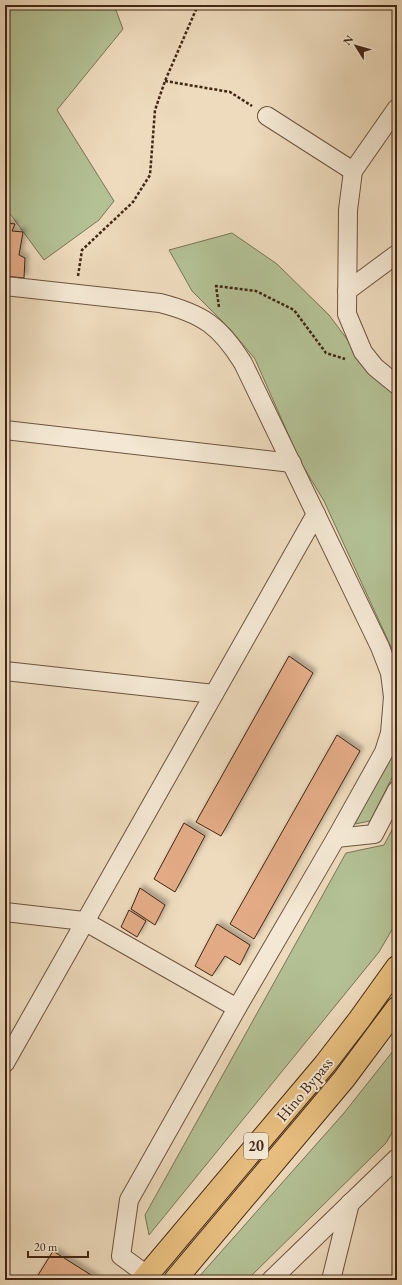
<svg xmlns="http://www.w3.org/2000/svg" width="402" height="1285" font-family="'EB Garamond',serif">
<style>
.green{fill:#b3c195;stroke:#7a7454}
.building{fill:#e2ab86;stroke:#422713;filter:url(#shadow)}
.lines{fill:none;stroke-linecap:round;stroke-linejoin:round}
.street-casing{stroke:#6d543e;stroke-width:20}
.highway-casing{stroke:#422713;stroke-width:24}
.path{stroke:#422713;stroke-width:2.5;stroke-dasharray:3 2;stroke-linecap:butt}
.street{stroke:#f4e8d4;stroke-width:18}
.highway{stroke:#e7be7e;stroke-width:22}
.labels{text-anchor:middle;stroke-width:4;stroke-linejoin:round;paint-order:stroke}
.shield{fill:#f4e8d4;stroke:#77614d;stroke-width:1}
.shield-label{font-size:15px;font-weight:bold;fill:#422713}
.street-label{font-size:16px;fill:#422713;stroke:#f4e8d4}
</style>
<defs>
<filter id="shadow"><feDropShadow dx="3.5" dy="-3.5" stdDeviation="2" flood-color="#0004"/></filter>
</defs>
<rect width="100%" height="100%" fill="#eedbbd"/>
<filter id="stains"><feTurbulence type="fractalNoise" baseFrequency=".005" numOctaves="4"/><feColorMatrix values="0 0 0 0 .2 0 0 0 0 .09 0 0 0 0 .02 0 0 0 .5 -.17"/></filter>
<radialGradient id="worn" r=".72"><stop offset=".6" stop-color="#630" stop-opacity="0"/><stop offset="1" stop-color="#630" stop-opacity=".3"/></radialGradient>
<!-- green -->
<g class="green">
<polygon points="5,5 114,5 123,29 57,110 114,201 99,220 44,260 5,207"/>
<polygon points="232,233 277,264 329,315 373,374 397,396 397,682 392,649 324,501 300,461 255,359 230,329 192,291 169,250"/>
<polygon points="397,742 397,768 370,821 355,824"/>
<polygon points="397,820 397,921 379,952 149,1235 145,1215 346,853 384,845"/>
<polygon points="397,1046 397,1124 386,1143 247,1280 196,1280 344,1113"/>
</g>
<!-- building -->
<g class="building">
<polygon points="5,223 15,224 12,231 23,232 19,255 25,258 24,278 5,276"/>
<polygon points="289,656 313,673 221,836 196,822"/>
<polygon points="337,735 360,751 254,939 230,924"/>
<polygon points="184,823 205,836 175,892 154,879"/>
<polygon points="140,888 165,905 155,925 131,909"/>
<polygon points="129,910 146,921 137,937 121,927"/>
<polygon points="217,924 250,945 240,965 225,956 212,976 195,966"/>
<polygon points="53,1251 99,1280 35,1280"/>
</g>
<g class="lines">
<!-- street casing -->
<g class="street-casing">
<g id="street">
<polyline points="397,108 353,171 348,210 347,314 363,352 375,367 397,385"/>
<polyline points="267,116 353,171"/>
<path d="M5 286 160 303C203 314 220 326 243 363L380 647 390 673 393 697 390 733 384 752 336 838 237 1008 129 1200 121 1256 147 1275"/>
<polyline points="347,291 397,254"/>
<polyline points="5,430 292,463"/>
<polyline points="5,671 214,694"/>
<polyline points="336,838 374,834 397,790"/>
<polyline points="5,912 84,921 237,1008"/>
<polyline points="5,1063 316,514"/>
<polyline points="271,1280 397,1158"/>
<polyline points="331,1280 350,1203"/>
</g>
</g>
<!-- highway casing -->
<g class="highway-casing">
<g id="highway">
<polyline points="143,1280 325,1064 359,1020 397,967"/>
<polyline points="175,1280 344,1079 397,1008"/>
</g>
</g>
<!-- path -->
<g class="path">
<polyline points="165,81 230,92 252,106"/>
<polyline points="78,276 82,250 133,202 150,175 155,110 165,81 198,5"/>
<polyline points="219,307 216,286 256,291 294,310 326,353 345,359"/>
</g>
<!-- street -->
<use href="#street" class="street"/>
<!-- highway -->
<use href="#highway" class="highway"/>
</g>
<g class="labels">
<!-- shield labels -->
<rect class="shield" x="244" y="1133" width="24" height="26" rx="3"/>
<g class="shield-label">
<text x="256" y="1151">20</text>
</g>
<!-- street labels -->
<g class="street-label">
<text transform="translate(304 1089) rotate(-50)" y="6">Hino Bypass</text>
</g>
</g>
<!-- margin -->
<rect width="402" height="1285" fill="none" stroke="#eedbbd" stroke-width="20"/>
<rect x="6" y="6" width="390" height="1273" fill="none" stroke="#422713" stroke-width="2"/>
<rect x="10" y="10" width="382" height="1265" fill="none" stroke="#422713"/>
<!-- north arrow -->
<g transform="translate(356 46) rotate(307)" stroke="#f4e8d4" stroke-width="3" paint-order="stroke">
<path d="M0-3L7 15L0 10L-7 15Z" fill="#422713"/>
<text y="-6" font-size="11" font-weight="bold" text-anchor="middle" fill="#422713">N</text>
</g>
<!-- scale -->
<path d="M28 1251v6h60v-6" fill="none" stroke="#422713" stroke-width="2"/>
<text x="34" y="1251" font-size="12" fill="#422713" stroke="#f4e8d4" stroke-width="3" paint-order="stroke">20 m</text>
<rect width="100%" height="100%" filter="url(#stains)"/>
<rect width="100%" height="100%" fill="url(#worn)"/>
</svg>
